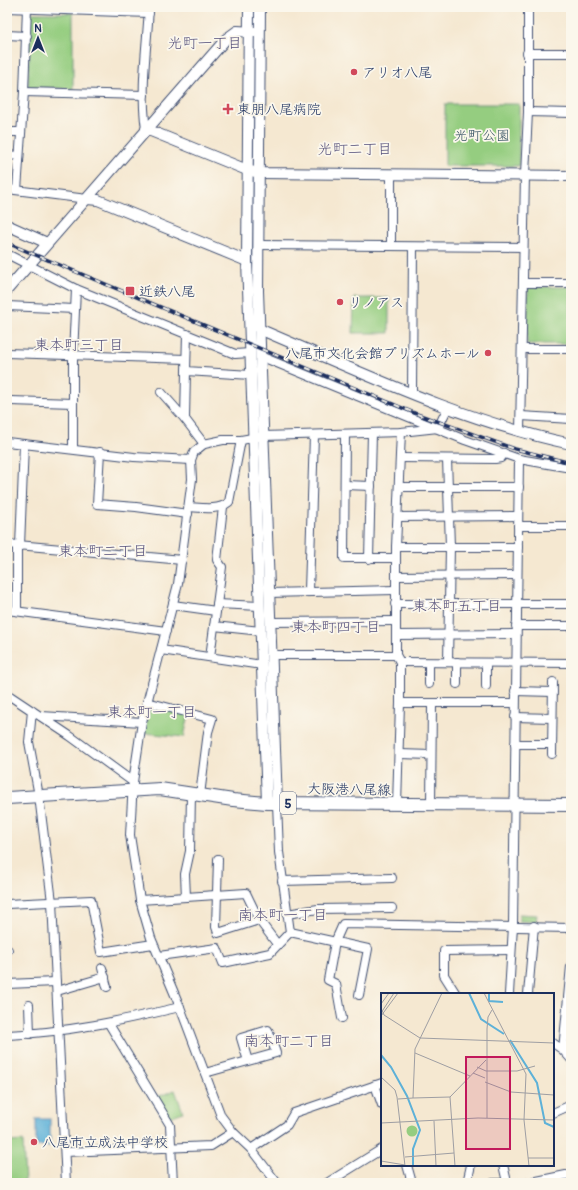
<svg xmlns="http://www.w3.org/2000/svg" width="578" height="1190" font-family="Pangolin,'Klee One',sans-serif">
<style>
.green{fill:#95cd80;stroke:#587e6f}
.water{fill:#5db1d8;stroke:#3c709b}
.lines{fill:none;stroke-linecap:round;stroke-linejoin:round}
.minor-casing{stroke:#3c4b6f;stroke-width:10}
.tertiary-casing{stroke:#3c4b6f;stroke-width:12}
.primary-casing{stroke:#3c4b6f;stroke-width:14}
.minor{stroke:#fff;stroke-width:8}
.tertiary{stroke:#fff;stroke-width:10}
.primary{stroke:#fff;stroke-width:12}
.rail-casing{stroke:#1b2f5e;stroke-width:3.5}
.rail{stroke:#fbf7ec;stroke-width:2;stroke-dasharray:6;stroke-linecap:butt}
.poi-dot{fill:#d1495b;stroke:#fbf7ec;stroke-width:1.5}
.labels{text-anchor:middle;stroke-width:3.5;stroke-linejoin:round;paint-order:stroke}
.shield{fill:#fbf7ec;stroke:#5e6b89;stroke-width:1}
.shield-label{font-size:13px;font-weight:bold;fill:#1b2f5e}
.poi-label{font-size:14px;fill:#1b2f5e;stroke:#fbf7ec;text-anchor:start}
.park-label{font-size:14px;fill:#3a5666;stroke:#fbf7ec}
.street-label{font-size:14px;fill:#1b2f5e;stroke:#fbf7ec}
.neighbourhood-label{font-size:15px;fill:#58537d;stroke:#fbf7ec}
.inset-river{fill:none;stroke:#5db1d8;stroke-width:2}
.inset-road{fill:none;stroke:#9e9ea3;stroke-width:1}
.view{fill:#c2185b;fill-opacity:0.15;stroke:#c2185b;stroke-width:2}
.inset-edge{fill:none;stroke:#1b2f5e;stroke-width:2}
</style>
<rect width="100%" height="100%" fill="#fbf7ec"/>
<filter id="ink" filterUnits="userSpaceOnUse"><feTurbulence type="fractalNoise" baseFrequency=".025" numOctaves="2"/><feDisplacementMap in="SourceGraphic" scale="8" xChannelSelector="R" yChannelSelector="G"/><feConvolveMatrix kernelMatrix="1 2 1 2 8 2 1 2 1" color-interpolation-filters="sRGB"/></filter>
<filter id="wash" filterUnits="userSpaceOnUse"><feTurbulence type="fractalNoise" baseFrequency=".012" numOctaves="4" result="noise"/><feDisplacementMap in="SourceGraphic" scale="16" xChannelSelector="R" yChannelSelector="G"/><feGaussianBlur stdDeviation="0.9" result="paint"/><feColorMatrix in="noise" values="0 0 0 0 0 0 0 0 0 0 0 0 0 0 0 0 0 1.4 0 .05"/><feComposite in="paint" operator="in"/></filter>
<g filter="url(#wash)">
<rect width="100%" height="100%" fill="#f5e8d1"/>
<!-- green -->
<g class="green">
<polygon points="32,13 73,13 73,89 28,87 30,14"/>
<rect x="445" y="104" width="74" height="62"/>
<polygon points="528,287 571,287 571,344 527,344"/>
<polygon points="354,298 389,298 389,333 353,333"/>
<polygon points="150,706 189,714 184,737 144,733"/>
<polygon points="519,914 537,915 536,922 519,921"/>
<polygon points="175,1090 183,1112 170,1117 157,1097"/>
<polygon points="23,1141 25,1183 7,1183 7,1142"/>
</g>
<!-- water -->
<rect class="water" x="36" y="1119" width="14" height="27"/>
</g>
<g filter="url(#ink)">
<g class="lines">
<!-- minor casing -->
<g class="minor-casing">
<g id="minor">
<polyline points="7,8 149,13"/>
<polyline points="7,35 27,36"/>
<polyline points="527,53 571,53"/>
<polyline points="24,92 144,95"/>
<polyline points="528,112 571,113"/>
<path d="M146 129C140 90 147 47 149 7"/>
<polyline points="7,132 21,132"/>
<polyline points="7,155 19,156"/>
<polyline points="391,174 391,246"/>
<polyline points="7,189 87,199"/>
<polyline points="17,190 24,92 27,7"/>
<polyline points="258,245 523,247"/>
<polyline points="7,254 76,289 235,354 250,353"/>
<polyline points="523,283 571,283"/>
<polyline points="7,306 75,309"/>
<polyline points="187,334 186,371 251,375"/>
<polyline points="522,349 571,349"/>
<polyline points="7,353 186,359"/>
<polyline points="260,356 465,440 519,459 571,468"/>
<polyline points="186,371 185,419 204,444"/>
<polyline points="161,392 185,419"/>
<polyline points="412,393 413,247"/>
<polyline points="11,401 73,403"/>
<polyline points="521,416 571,419"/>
<polyline points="520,432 525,175 528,112 528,7"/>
<polyline points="345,434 344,558 396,558"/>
<polyline points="7,442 134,457 191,460"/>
<polyline points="73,449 73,355 76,289"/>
<polyline points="100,452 97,504 136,507 188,514"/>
<polyline points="401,458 495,459 501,458 504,453"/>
<polyline points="447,459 450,546 448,662"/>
<polyline points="345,485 371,486"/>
<polyline points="400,487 519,487"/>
<path d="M189 507C203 508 218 511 229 502L241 440"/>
<polyline points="398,517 518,516"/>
<polyline points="518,526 571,526"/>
<polyline points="7,544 182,560"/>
<polyline points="20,546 24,444"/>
<polyline points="396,547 518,547"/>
<polyline points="369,559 372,433"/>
<polyline points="396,576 517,575"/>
<polyline points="309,591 314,435"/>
<polyline points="269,593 395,590"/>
<polyline points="217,604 260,606"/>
<polyline points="395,604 571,604"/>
<polyline points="173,605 216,611"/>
<polyline points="7,610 166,631"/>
<polyline points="17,611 17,545"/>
<polyline points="270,622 395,621"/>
<polyline points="214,626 261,631"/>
<polyline points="516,626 571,626"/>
<polyline points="396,635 516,634"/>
<polyline points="161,650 262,665"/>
<polyline points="272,655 396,655"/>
<polyline points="210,657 222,567 217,560 223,507"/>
<polyline points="400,662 571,663"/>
<polyline points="486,663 486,686"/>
<polyline points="429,684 429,663"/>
<polyline points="457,684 457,662"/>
<polyline points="515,691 553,692"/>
<polyline points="7,694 70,736 133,782"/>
<polyline points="147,702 212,719 208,732 200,795"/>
<polyline points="400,703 515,703"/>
<polyline points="32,711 29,742 39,796 52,902 66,1183"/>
<polyline points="41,716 142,722"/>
<polyline points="515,717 552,718"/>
<polyline points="515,744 552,744"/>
<polyline points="400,754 431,755"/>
<polyline points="552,754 553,682"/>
<polyline points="191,793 190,851 185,874 186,897 246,893 259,920 277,944"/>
<polyline points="397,805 400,703 400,662 396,655 396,547 401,432"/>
<polyline points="431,805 432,704"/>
<polyline points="218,859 216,927 218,933 259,920"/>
<polyline points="282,881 392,878"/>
<polyline points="140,900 186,897"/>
<polyline points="7,904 91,900 101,952 153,944"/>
<polyline points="287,914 318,909 392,908"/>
<polyline points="290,932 368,949 359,995"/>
<polyline points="7,950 8,950"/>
<polyline points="159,956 217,948 223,963 270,953 290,932 279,852 277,803"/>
<polyline points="102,968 107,987"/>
<polyline points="7,984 56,982"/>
<polyline points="57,991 105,977"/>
<polyline points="456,994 444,975 444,951 511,950"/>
<polyline points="509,994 513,926 519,459"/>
<polyline points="528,994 534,926"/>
<polyline points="29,1005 30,1034"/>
<polyline points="342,1018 336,984 328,980 335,942 343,924 571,928"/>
<polyline points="109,1024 170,1125 173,1183"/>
<path d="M7 1035C69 1032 120 1021 180 1007"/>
<polyline points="553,1043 563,1050 571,1059"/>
<polyline points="563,1050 571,966"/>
<polyline points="205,1073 276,1053 268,1030 241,1038 248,1061"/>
<polyline points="375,1085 382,1105"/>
<polyline points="553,1113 571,1105"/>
<polyline points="251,1149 287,1125 294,1113 382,1083"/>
<polyline points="65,1152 211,1146 233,1132"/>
<polyline points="407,1165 412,1183"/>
<polyline points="503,1165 507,1182"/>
<polyline points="277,1183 251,1149 233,1132 221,1116 180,1007 151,938 140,900 130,835 133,782 142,722 178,584 192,479 191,460 194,452 204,444 223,440 241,440 263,436 401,432 438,428 448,407"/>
<polyline points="327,1183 382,1149"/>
<polyline points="467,1183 471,1165"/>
<polyline points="493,1183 510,1183"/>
<polyline points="527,1183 566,1175"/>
</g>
</g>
<!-- tertiary casing -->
<g class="tertiary-casing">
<g id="tertiary">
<polyline points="249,7 247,261 267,803"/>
<polyline points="260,7 258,291 277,803"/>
<polyline points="146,129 247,170 259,173 571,176"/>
<polyline points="87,199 98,200 247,261"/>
<polyline points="7,225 47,243"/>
<polyline points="7,290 226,39 237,31 254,32"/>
<path d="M255 324 259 329C361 372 462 421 571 444"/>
</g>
</g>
<!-- primary casing -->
<g class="primary-casing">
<polyline id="primary" points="7,798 160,789 233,800 267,803 571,805"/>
</g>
<!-- minor -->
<use href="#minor" class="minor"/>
<!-- tertiary -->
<use href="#tertiary" class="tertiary"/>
<!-- primary -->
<use href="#primary" class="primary"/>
<!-- rail casing -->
<g class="rail-casing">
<polyline id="rail" points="7,243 417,414 515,449 571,463"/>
</g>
<!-- rail -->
<use href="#rail" class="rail"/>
</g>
</g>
<!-- markers -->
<g class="poi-dot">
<circle cx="354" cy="72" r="4"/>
<path d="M226 103h4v4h4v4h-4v4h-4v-4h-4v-4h4z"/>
<rect x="125" y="286" width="10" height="10" rx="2"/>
<circle cx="340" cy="302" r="4"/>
<circle cx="488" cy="353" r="4"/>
<circle cx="34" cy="1142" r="4"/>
</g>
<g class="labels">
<!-- shield labels -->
<rect class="shield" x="280" y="792" width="16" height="22" rx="3"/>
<g class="shield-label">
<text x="288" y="808">5</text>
</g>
<!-- poi labels -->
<g class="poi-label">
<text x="362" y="77">アリオ八尾</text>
<text x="237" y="114">東朋八尾病院</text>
<text x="139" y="296">近鉄八尾</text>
<text x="348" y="307">リノアス</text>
<text x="480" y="358" text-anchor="end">八尾市文化会館プリズムホール</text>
<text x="42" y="1147">八尾市立成法中学校</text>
</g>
<!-- park labels -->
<g class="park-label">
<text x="482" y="140">光町公園</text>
</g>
<!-- street labels -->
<g class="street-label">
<text transform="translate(349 789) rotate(1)" y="5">大阪港八尾線</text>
</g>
<!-- neighbourhood labels -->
<g class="neighbourhood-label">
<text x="205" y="48">光町一丁目</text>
<text x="355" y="154">光町二丁目</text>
<text x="79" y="350">東本町三丁目</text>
<text x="103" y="556">東本町二丁目</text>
<text x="457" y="611">東本町五丁目</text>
<text x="336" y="632">東本町四丁目</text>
<text x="152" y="717">東本町一丁目</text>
<text x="283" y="920">南本町一丁目</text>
<text x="289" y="1046">南本町二丁目</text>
</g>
</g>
<!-- overview -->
<g transform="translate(381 993)">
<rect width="173" height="173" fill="#f5e8d1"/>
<path d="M25.5 138a5.5 5.5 0 1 1 11 0a5.5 5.5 0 1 1-11 0Z" fill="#95cd80"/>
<path class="inset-river" d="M88 0 100 26 123 41M108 0V8L122 9M129 47 156 90 164 130 173 134M0 62 10 74 26 103 39 137 32 156V173"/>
<path class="inset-road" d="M103 0 145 81 143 127 148 173M0 11 8 0M0 15 3 22 39 45M0 20 13 0M0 23 17 0M39 45 173 50M34 60 89 83M96 74 105 78H136L154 73M92 80 104 85M0 84 14 97 16 104 24 173M104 89 130 99 173 102M69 104 74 173M32 105 69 104 105 67M17 106 32 105 34 56 61 0M106 125V36L107 24 111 17M53 128 55 173M0 130 97 125 173 127M24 164 73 160M147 165H173M0 168 24 172"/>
<path class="view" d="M85 64H129V156H85Z"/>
<rect width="173" height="173" class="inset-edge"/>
</g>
<!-- margin -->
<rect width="578" height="1190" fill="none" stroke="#fbf7ec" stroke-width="24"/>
<!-- north arrow -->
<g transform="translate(38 38)" stroke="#fbf7ec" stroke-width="3" paint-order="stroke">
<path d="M0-3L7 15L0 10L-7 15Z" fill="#1b2f5e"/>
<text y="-6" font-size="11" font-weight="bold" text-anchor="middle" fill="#1b2f5e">N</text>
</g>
</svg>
